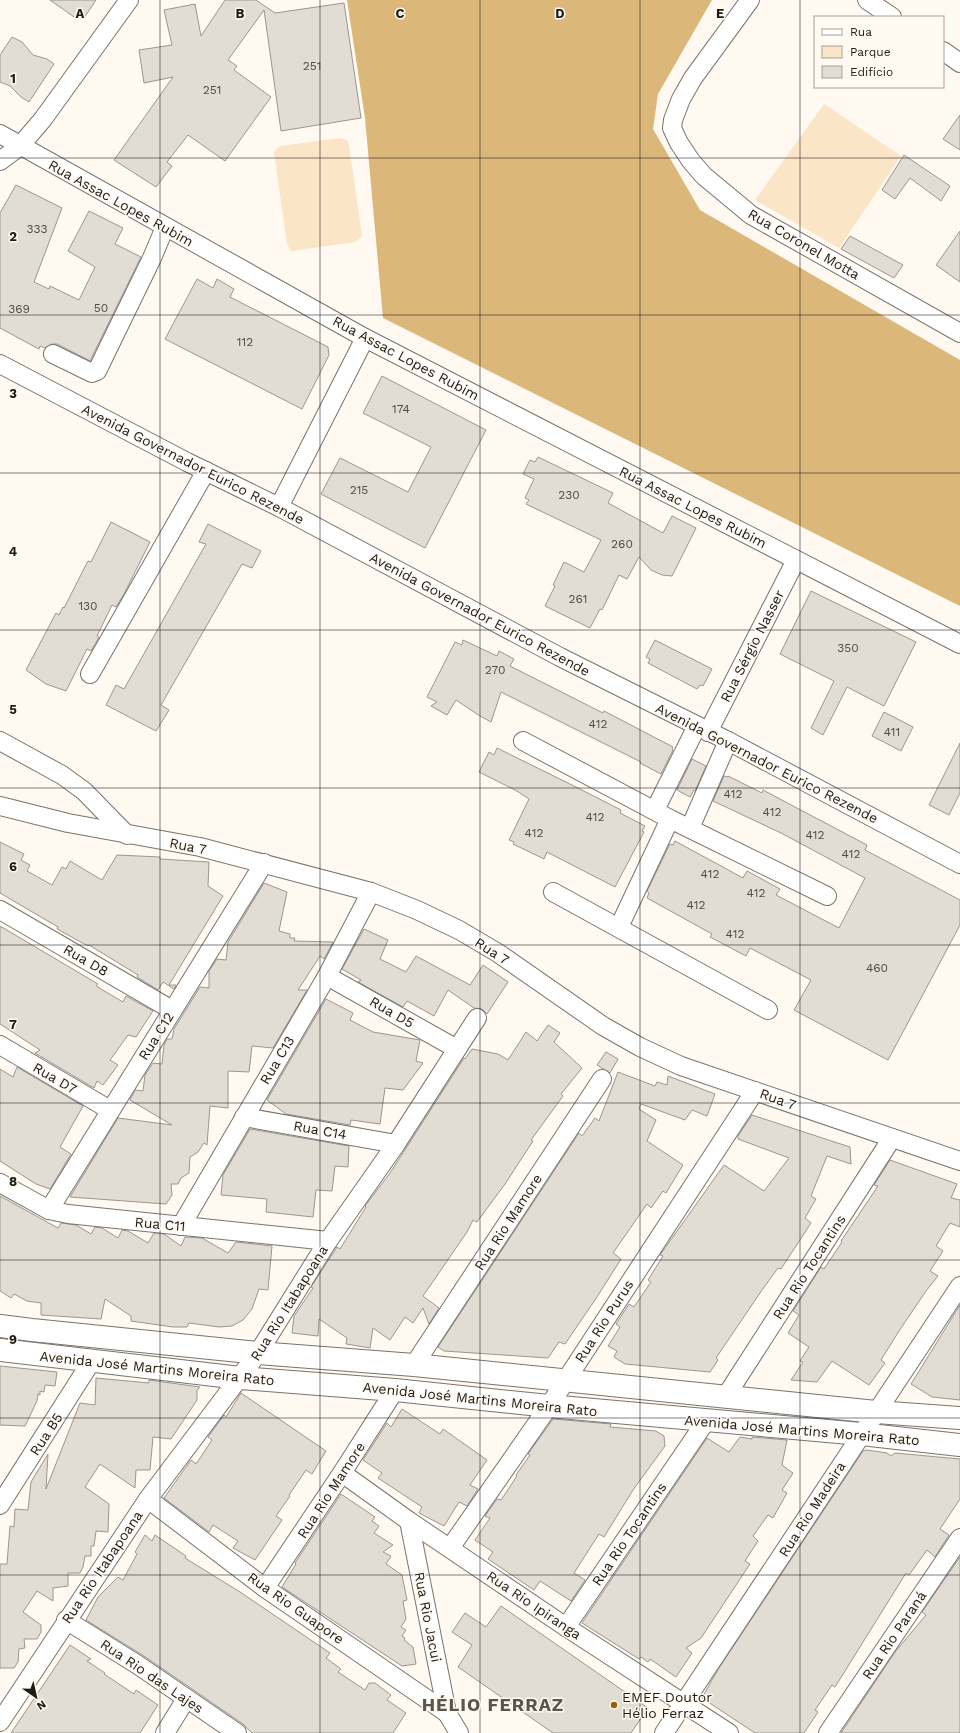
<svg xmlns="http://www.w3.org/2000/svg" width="960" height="1733" font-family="'Work Sans',sans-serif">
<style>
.green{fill:#fae5c6}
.forest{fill:#dcb77a}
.building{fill:#e1dcd4;stroke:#9b968f}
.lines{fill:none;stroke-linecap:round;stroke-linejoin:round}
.street-casing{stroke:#79746d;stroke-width:20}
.secondary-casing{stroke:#79746d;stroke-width:24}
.street{stroke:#fff;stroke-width:18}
.secondary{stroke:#fff;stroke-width:22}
.grid{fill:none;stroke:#1e1c19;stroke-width:1;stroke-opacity:0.55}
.poi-dot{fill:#90650d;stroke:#fff9f1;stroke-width:1.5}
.labels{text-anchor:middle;stroke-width:3;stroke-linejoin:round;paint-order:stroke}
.number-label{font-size:12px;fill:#4f4c48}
.street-label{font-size:14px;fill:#1e1c19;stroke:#fff9f1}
.poi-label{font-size:14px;fill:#1e1c19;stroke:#fff9f1;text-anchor:start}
.district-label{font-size:18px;font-weight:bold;letter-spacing:1px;fill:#5a554e;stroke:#fff9f1}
.grid-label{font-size:13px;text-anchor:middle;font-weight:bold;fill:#1e1c19;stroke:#fff9f1;stroke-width:3;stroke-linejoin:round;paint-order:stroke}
</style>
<rect width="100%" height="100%" fill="#fff9f1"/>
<!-- green -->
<g class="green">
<polygon points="824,104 901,156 839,248 755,200"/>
<polygon points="340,138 347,140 349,145 362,236 355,242 291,251 287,244 274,152 276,149 281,146"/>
</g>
<!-- forest -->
<polygon class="forest" points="347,0 712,0 658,94 653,129 700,210 960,360 960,606 383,318 365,118"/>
<!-- building -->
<g class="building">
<polygon points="50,0 96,0 84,18 80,16 77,19"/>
<polygon points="225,0 256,0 275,13 344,3 361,118 281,131 264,10 228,60 237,66 234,70 271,97 225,161 188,135 167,162 172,166 156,187 114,160 173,77 144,83 139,50 172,45 164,10 195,4 201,36"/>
<polygon points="12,37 22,42 33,55 47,59 54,64 29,102 21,97 10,86 0,82 0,55"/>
<polygon points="960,115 960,150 943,139"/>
<polygon points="904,155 950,186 941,201 910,178 895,199 882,190"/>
<polygon points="16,185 62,208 34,282 49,289 50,286 79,300 95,267 68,251 89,211 123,228 115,244 141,257 90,361 57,344 52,344 45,348 40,346 39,349 0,328 0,213"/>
<polygon points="960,231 960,282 936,265"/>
<polygon points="850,236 903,265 894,278 841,249"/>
<polygon points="197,279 213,288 217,279 234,289 230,297 328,347 329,355 302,409 165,339"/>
<polygon points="382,376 486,430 425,548 321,494 340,458 408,492 431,447 363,413"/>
<polygon points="538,457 613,493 608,503 663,533 672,516 696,528 672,576 662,575 651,570 639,557 627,579 619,575 602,610 600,609 590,628 545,606 555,586 553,585 564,562 584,572 601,540 526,504 529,500 525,498 534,479 523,474 530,460 535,462"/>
<polygon points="111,522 150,542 124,594 116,607 112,605 97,636 99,637 91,651 87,649 66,691 46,684 26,670 56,613 59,615 63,607 64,608 88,561 91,562"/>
<polygon points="208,524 261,551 252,568 242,564 161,705 169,710 156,731 106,705 116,685 124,689 206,544 199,542"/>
<polygon points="811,591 916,642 884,706 847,687 823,735 811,728 834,681 780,654"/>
<polygon points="463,640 497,656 499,651 514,659 510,666 603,713 604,711 673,747 672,749 673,750 661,774 640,763 641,762 501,692 491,722 480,716 456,700 447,715 431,706 437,702 427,697 455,642 462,645"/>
<polygon points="655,640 712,669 703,686 700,685 697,689 648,663 650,659 646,657"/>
<polygon points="884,712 913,727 901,751 872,736"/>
<polygon points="960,743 960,793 949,815 929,805"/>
<polygon points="497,748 576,787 621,810 620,813 645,826 642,831 644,832 615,887 547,852 544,859 513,844 514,842 509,840 529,799 517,791 479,772 489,752 494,755"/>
<polygon points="692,759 706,766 695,791 694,790 690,797 677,790"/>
<polygon points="724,776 728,777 728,776 762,793 763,790 795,807 867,845 865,850 960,900 960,925 888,1060 794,1010 811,980 750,948 746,956 710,937 712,934 647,898 649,893 647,891 670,844 673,845 675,841 743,878 747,871 780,889 776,895 839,928 865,878 781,833 713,801"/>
<polygon points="0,842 24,854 21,860 30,865 27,871 52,885 62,867 66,869 70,861 102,880 117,855 160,857 160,859 209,862 208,886 223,896 169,985 176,985 174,989 163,982 158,990 137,977 138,975 89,945 88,946 57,929 58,927 0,893"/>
<polygon points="264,883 287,892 279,931 290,934 290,938 295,938 294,941 333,942 324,959 320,956 298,990 307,990 273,1048 252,1046 249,1072 228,1071 228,1108 210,1106 207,1145 204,1143 198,1152 190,1157 189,1173 181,1178 178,1184 171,1184 172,1195 166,1204 70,1197 118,1118 172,1125 130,1100 135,1090 143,1091 145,1075 153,1063 162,1064 164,1045 167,1039 172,1039 174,1029 200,987 209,988 209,971 217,959 226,960 228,942"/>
<polygon points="0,926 98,984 96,986 123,1002 126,996 153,1011 136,1037 128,1035 110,1060 118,1065 103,1085 97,1081 94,1088 35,1053 40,1050 0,1024"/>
<polygon points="364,929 388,940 380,959 406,972 416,956 470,985 483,965 508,982 487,1014 482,1009 474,1008 448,990 434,1016 407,1001 403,1007 358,982 361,980 342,969"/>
<polygon points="326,999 353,1013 350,1020 373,1032 420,1040 416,1061 423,1063 403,1090 385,1088 380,1124 351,1120 350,1125 286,1114 267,1100"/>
<polygon points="548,1025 560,1033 554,1042 582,1068 561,1094 563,1096 531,1140 533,1141 505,1184 477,1222 473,1220 467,1232 423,1296 439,1308 429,1324 423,1308 413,1323 405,1317 390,1340 373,1328 370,1348 346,1344 347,1338 319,1319 318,1336 292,1333 294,1316 313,1288 311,1287 337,1247 340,1249 366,1207 365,1206 390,1173 464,1058 465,1059 472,1049 498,1054 508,1060 526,1032 537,1041"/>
<polygon points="606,1052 618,1059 610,1073 597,1065"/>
<polygon points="17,1067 83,1106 60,1147 71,1154 50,1189 36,1184 0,1161 0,1069 13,1077"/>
<polygon points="618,1072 655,1086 657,1082 667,1085 668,1076 715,1094 707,1116 692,1110 685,1120 641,1104 639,1109 656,1120 647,1141 683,1165 666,1193 663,1191 651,1208 647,1204 613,1253 621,1259 597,1297 565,1344 559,1342 548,1358 444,1351 438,1347 579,1133 582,1136 595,1118 599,1121"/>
<polygon points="752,1115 850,1147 851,1164 827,1156 811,1196 816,1199 805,1218 811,1223 781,1269 778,1268 762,1290 716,1358 718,1360 710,1372 625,1364 614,1357 617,1351 608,1346 620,1327 616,1324 629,1304 634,1307 651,1282 648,1280 663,1256 660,1255 724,1165 764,1191 789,1158 738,1139 738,1136"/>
<polygon points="250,1129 349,1146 348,1167 335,1166 332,1191 316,1190 313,1217 266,1212 267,1199 221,1195 223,1175"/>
<polygon points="890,1160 957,1184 951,1198 960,1200 960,1227 950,1223 936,1246 943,1251 930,1271 938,1276 926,1291 899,1331 881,1360 885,1363 869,1385 832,1361 817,1382 791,1380 803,1362 800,1361 809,1347 788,1333 799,1315 793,1311 821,1267 824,1269 842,1242 841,1241 878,1186 874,1185"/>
<polygon points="0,1196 58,1228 61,1223 76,1225 91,1234 95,1227 102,1228 118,1238 122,1230 128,1231 148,1243 154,1233 164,1234 181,1246 185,1237 202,1238 228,1253 236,1242 272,1246 268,1290 259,1289 252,1309 243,1320 232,1326 219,1327 189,1323 187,1327 173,1327 131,1321 131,1316 105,1299 101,1319 41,1315 41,1303 27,1301 14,1294 11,1298 0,1291"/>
<polygon points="960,1305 960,1400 932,1397 911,1384"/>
<polygon points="0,1366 57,1372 55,1386 45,1385 44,1392 40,1391 40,1395 38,1394 37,1401 25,1426 0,1425"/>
<polygon points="96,1378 149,1383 149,1380 200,1387 197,1390 197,1400 171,1439 153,1437 150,1470 136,1470 135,1488 100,1464 85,1487 109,1504 108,1532 96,1531 94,1546 91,1546 91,1556 85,1556 83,1567 80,1573 68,1573 68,1586 53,1588 53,1601 37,1591 23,1612 41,1625 41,1632 37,1639 24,1639 25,1648 19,1649 18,1662 14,1668 0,1668 0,1564 7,1564 10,1526 14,1527 15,1509 28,1510 31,1482 48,1454 46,1489 80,1403 95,1405"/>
<polygon points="241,1393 326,1451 312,1474 306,1470 289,1495 290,1496 276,1516 282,1520 255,1560 233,1548 238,1541 213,1525 209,1532 164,1498 191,1460 196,1464 212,1440 208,1437 224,1415 226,1417"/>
<polygon points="402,1409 440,1434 443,1429 487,1460 470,1485 478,1489 467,1506 459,1502 444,1526 419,1513 422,1507 378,1478 382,1473 363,1460 387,1423 391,1427"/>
<polygon points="553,1419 611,1424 610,1427 656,1431 664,1436 665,1446 633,1490 604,1537 599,1534 574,1573 585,1580 571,1601 540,1581 534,1590 488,1559 493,1552 475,1540 490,1518 485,1516 497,1499 501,1500 517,1476 516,1475 530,1455 528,1454"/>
<polygon points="740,1437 752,1439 752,1437 787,1440 782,1465 793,1473 782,1490 787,1493 773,1518 768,1515 753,1536 758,1541 745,1561 750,1564 701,1638 686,1648 692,1653 676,1677 650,1659 648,1662 641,1657 639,1659 582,1623 707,1438 729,1452"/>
<polygon points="867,1450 887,1453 891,1456 895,1453 960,1459 960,1499 940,1529 949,1535 935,1557 927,1550 909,1575 906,1573 835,1687 832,1685 815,1710 818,1712 804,1733 755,1733 702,1698 717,1671 863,1451"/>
<polygon points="341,1494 375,1517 372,1521 379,1526 374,1533 393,1545 383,1552 391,1556 386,1564 402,1575 407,1600 403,1601 406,1619 401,1627 406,1630 402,1636 405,1638 404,1640 413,1647 416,1664 402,1666 282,1587 296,1564 295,1563"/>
<polygon points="145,1535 152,1541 155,1535 186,1556 185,1558 240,1592 330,1653 326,1658 341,1669 338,1672 365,1690 369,1683 375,1683 391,1695 387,1700 406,1713 393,1733 252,1733 243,1724 144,1656 86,1620 98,1597 118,1577 123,1580 137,1554 135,1552"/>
<polygon points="960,1557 960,1733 841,1733 895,1652 926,1615 922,1612"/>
<polygon points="501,1606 648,1708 631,1733 553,1733 458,1667 472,1645 452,1632 465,1613 486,1627"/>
<polygon points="70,1645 91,1659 87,1661 105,1673 104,1674 134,1694 136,1690 158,1705 140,1733 11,1733"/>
</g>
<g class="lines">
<!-- street casing -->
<g class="street-casing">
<g id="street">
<polyline points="750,0 693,78 681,99 673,120 672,128 679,143 691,161 704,176 751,215 960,333"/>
<polyline points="867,0 892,17"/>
<polyline points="943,51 960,63"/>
<polyline points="0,134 365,338 960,644"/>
<polyline points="0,161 20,146 43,119 129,0"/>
<polyline points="53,354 92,373 97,371 152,258 165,227"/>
<polyline points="0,364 187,462 279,507 560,657 728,741 960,864"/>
<polyline points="279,507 365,338"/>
<polyline points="90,674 206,471"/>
<polyline points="708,732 796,560"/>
<polyline points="0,741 62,775 84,791 127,835"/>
<polyline points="523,741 670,819 827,896"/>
<polyline points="0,806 68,823 200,847 371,892 417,910 459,930 498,953 603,1026 640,1047 681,1066 960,1161"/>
<polyline points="655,810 697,726"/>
<polyline points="690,828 728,741"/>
<polyline points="553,892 768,1010"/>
<polyline points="0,910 172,1010"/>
<polyline points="619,927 670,819"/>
<polyline points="327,976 457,1049"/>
<polyline points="0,1045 110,1110"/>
<polyline points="244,1117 396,1144"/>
<polyline points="0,1183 49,1210 68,1214 328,1241"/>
<polyline points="49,1210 264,863"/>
<polyline points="181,1226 327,976 371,892"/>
<polyline points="414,1365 602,1079"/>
<polyline points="726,1396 892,1138"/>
<polyline points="342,1473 409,1521 566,1627 729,1733"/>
<polyline points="148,1499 265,1588 447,1713"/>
<polyline points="0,1505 91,1362"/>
<polyline points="409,1521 447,1713 459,1733"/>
<polyline points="450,1548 549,1406 755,1091"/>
<polyline points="265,1588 342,1473 395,1390"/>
<polyline points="66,1620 138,1665 237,1733"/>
<polyline points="566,1627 706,1421"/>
<polyline points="0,1722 148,1499 258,1353 328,1241 396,1144 477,1018"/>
<polyline points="165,1733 186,1699"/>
<polyline points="664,1733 960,1286"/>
<polyline points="828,1733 960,1538"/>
</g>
</g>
<!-- secondary casing -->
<g class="secondary-casing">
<g id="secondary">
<polyline points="0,1326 32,1330 258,1353 414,1365 876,1412 960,1418"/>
<polyline points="0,1350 240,1378 395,1390 549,1406 861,1434 960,1445"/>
</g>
</g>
<!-- street -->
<use href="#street" class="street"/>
<!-- secondary -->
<use href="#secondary" class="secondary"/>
</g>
<!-- grid -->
<path class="grid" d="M160 0V1733M320 0V1733M480 0V1733M640 0V1733M800 0V1733M0 158H960M0 315H960M0 473H960M0 630H960M0 788H960M0 945H960M0 1103H960M0 1260H960M0 1418H960M0 1575H960"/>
<!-- markers -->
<circle class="poi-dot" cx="614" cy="1705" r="4"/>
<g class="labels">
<!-- number labels -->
<g class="number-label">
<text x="312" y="70">251</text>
<text x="212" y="94">251</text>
<text x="37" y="233">333</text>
<text x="101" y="312">50</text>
<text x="19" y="313">369</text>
<text x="245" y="346">112</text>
<text x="401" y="413">174</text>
<text x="359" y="494">215</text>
<text x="569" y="499">230</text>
<text x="622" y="548">260</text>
<text x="578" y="603">261</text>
<text x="88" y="610">130</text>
<text x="848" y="652">350</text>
<text x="495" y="674">270</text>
<text x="598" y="728">412</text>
<text x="892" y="736">411</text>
<text x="733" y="798">412</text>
<text x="772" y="816">412</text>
<text x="595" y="821">412</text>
<text x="534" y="837">412</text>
<text x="815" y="839">412</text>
<text x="851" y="858">412</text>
<text x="710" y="878">412</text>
<text x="756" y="897">412</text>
<text x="696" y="909">412</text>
<text x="735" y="938">412</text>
<text x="877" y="972">460</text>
</g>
<!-- street labels -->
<g class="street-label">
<text transform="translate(121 203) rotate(29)" y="5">Rua Assac Lopes Rubim</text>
<text transform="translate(804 244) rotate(30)" y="5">Rua Coronel Motta</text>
<text transform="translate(406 358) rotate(28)" y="5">Rua Assac Lopes Rubim</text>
<text transform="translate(193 464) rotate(27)" y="5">Avenida Governador Eurico Rezende</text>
<text transform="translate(693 507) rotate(27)" y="5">Rua Assac Lopes Rubim</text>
<text transform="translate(480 614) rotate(28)" y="5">Avenida Governador Eurico Rezende</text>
<text transform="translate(752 646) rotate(-63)" y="5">Rua Sérgio Nasser</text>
<text transform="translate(767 763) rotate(27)" y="5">Avenida Governador Eurico Rezende</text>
<text transform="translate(188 846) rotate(11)" y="5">Rua 7</text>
<text transform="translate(492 951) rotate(33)" y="5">Rua 7</text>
<text transform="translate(86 960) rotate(30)" y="5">Rua D8</text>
<text transform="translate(392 1012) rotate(30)" y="5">Rua D5</text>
<text transform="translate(156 1036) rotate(-58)" y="5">Rua C12</text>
<text transform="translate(277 1060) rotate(-59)" y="5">Rua C13</text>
<text transform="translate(55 1078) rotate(30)" y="5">Rua D7</text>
<text transform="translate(778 1099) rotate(20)" y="5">Rua 7</text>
<text transform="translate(320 1130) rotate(10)" y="5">Rua C14</text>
<text transform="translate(508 1222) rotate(-57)" y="5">Rua Rio Mamore</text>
<text transform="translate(160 1224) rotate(5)" y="5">Rua C11</text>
<text transform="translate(809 1267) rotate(-57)" y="5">Rua Rio Tocantins</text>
<text transform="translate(289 1303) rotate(-58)" y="5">Rua Rio Itabapoana</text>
<text transform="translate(604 1321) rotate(-57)" y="5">Rua Rio Purus</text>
<text transform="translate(157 1368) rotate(6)" y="5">Avenida José Martins Moreira Rato</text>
<text transform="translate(480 1399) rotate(6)" y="5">Avenida José Martins Moreira Rato</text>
<text transform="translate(802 1430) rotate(5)" y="5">Avenida José Martins Moreira Rato</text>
<text transform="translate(46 1434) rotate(-57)" y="5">Rua B5</text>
<text transform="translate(331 1490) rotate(-57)" y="5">Rua Rio Mamore</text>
<text transform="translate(812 1509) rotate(-57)" y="5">Rua Rio Madeira</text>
<text transform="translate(629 1534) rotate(-56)" y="5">Rua Rio Tocantins</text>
<text transform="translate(102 1567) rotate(-56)" y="5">Rua Rio Itabapoana</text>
<text transform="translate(534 1605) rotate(34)" y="5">Rua Rio Ipiranga</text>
<text transform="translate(296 1608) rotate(35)" y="5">Rua Rio Guapore</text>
<text transform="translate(428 1617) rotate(79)" y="5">Rua Rio Jacui</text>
<text transform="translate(894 1635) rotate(-56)" y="5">Rua Rio Paraná</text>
<text transform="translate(152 1676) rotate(34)" y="5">Rua Rio das Lajes</text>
</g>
<!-- poi labels -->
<g class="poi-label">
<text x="622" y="1702">EMEF Doutor<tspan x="622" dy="16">Hélio Ferraz</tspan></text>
</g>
<!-- district labels -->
<g class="district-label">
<text x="493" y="1711">HÉLIO FERRAZ</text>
</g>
</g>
<g class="grid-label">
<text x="80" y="18">A</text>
<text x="240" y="18">B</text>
<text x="400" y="18">C</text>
<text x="560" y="18">D</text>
<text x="720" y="18">E</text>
<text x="13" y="83">1</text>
<text x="13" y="241">2</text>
<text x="13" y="398">3</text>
<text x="13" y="556">4</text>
<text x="13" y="714">5</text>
<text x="13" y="871">6</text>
<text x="13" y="1029">7</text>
<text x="13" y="1186">8</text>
<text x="13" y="1344">9</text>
</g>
<!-- legend -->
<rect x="814" y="16" width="130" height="72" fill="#fff9f1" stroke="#a5a19b"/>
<rect x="822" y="29" width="20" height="6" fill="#ffffff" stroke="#a5a19b"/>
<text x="850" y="36" font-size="12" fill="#1e1c19">Rua</text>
<rect x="822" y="46" width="20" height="12" fill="#fae5c6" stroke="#a5a19b"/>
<text x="850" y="56" font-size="12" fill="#1e1c19">Parque</text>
<rect x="822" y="66" width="20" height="12" fill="#e1dcd4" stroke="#a5a19b"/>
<text x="850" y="76" font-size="12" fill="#1e1c19">Edifício</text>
<!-- north arrow -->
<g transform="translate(36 1697) rotate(146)" stroke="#fff9f1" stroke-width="3" paint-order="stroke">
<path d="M0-3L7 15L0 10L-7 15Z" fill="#1e1c19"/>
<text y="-6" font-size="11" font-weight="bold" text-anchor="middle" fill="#1e1c19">N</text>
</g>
</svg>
